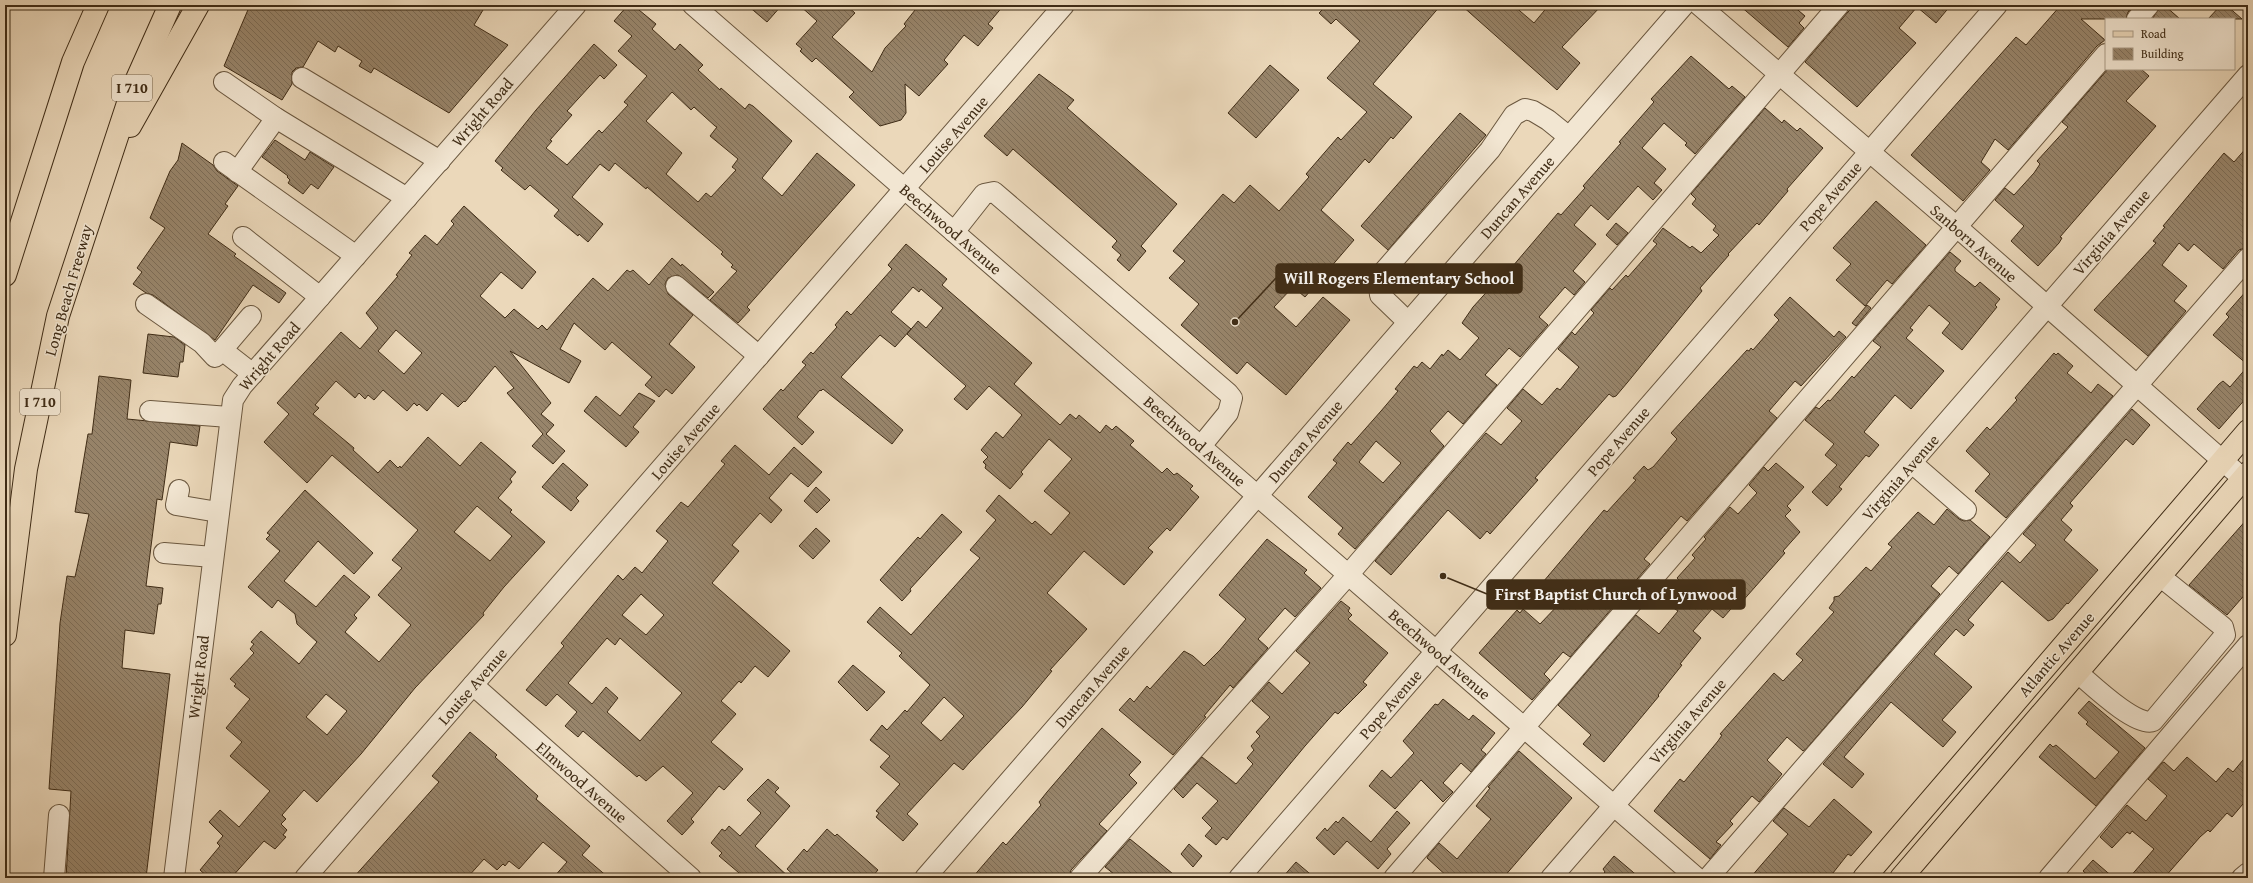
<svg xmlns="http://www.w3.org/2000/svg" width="2253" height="883" font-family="'Gentium Book Plus',serif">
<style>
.building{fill:url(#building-back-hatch);stroke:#3f2c16;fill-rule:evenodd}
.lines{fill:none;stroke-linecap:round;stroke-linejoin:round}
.minor-casing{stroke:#6a573f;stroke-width:22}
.major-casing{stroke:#3f2c16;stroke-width:24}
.highway-casing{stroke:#3f2c16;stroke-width:24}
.minor{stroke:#f2e6d2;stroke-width:20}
.major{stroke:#ebd8ba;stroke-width:22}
.highway{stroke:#ebd8ba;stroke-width:22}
.labels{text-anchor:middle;stroke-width:3;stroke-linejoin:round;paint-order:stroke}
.shield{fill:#f2e6d2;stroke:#75644e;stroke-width:1}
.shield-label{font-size:15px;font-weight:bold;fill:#3f2c16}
.street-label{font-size:16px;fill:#3f2c16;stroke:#f2e6d2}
.leader{fill:none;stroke:#3f2c16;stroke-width:1.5}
.callout-dot{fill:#3f2c16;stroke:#f2e6d2;stroke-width:1.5}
.callout{fill:#3f2c16;stroke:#3f2c16;stroke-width:1.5}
.callout-label{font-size:17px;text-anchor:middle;font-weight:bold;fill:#fff}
</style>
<defs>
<pattern id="building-back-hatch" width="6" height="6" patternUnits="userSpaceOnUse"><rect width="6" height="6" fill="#98856b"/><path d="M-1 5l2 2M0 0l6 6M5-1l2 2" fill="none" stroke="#7d6d57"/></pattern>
</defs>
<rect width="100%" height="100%" fill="#ebd8ba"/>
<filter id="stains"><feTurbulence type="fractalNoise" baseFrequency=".005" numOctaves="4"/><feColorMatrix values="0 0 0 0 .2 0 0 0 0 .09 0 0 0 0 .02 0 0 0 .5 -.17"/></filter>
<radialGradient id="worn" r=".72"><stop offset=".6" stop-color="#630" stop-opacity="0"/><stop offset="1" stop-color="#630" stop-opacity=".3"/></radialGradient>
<!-- building -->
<g class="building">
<polygon points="250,5 486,5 474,25 508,45 449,113 374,68 371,73 359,66 362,61 338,46 335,52 318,41 303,67 296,68 292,72 292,84 282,100 224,66"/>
<path d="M628 5H633L656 24 652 29 675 50 680 44 703 65 698 70 720 90 721 88 745 109 749 104 753 106 792 141 762 178 782 196 817 153 855 185 747 307 750 310 738 323 710 300 737 271 731 267 733 265 721 254 723 252 647 187 646 189 615 163 609 171 600 164 572 197 603 224 588 242 579 234 578 236 554 216 559 210 530 185 525 190 501 170 503 168 495 161 536 110 594 44 617 65 604 79 600 75 567 111 572 115 550 140 552 141 546 148 567 165 599 130 602 133 628 105 624 102 647 76 618 51 632 36 614 21ZM672 92 691 110 694 107 715 126 717 127 710 136 738 159 732 167 736 170 711 197 706 193 698 202 666 174 682 153 646 121Z"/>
<polygon points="747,5 782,5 767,22"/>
<polygon points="799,5 846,5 855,13 832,37 872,72 885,48 906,26 904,24 919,5 1004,5 988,24 993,28 978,46 964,35 944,60 948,64 919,96 905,84 906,113 901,120 880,126 849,97 854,92 816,58 812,62 800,51 802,49 796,44 817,21"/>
<polygon points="1321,5 1441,5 1373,84 1412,117 1393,139 1391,137 1369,163 1365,159 1321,210 1354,240 1305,297 1293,287 1274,307 1296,327 1323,297 1350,320 1286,395 1247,362 1237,374 1181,325 1199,304 1169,278 1185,261 1173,251 1223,194 1234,203 1250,185 1279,211 1309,177 1306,174 1338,137 1341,140 1367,112 1327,78 1360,41 1336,19 1331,24 1319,13 1324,8"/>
<polygon points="1461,5 1513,5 1534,23 1549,5 1602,5 1562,47 1580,63 1557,90"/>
<polygon points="1739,5 1792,5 1805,16 1799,23 1804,28 1788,47"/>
<polygon points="1854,5 1951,5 1936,23 1917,7 1899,28 1916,43 1857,107 1805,62"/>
<polygon points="2061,5 2134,5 2128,12 2126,19 2081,19 2105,40 2097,46 2008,150 1995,139 1981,162 1990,170 1963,201 1911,155 2016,37 2026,45"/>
<polygon points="2160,5 2164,5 2180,19 2155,19 2153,18"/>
<polygon points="2221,5 2226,5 2242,19 2208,19"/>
<path d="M1691 56 1729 89 1732 86 1745 97 1695 154 1685 145 1687 143 1664 123 1642 148 1666 169 1654 183 1662 190 1653 200 1638 186 1608 220 1591 205 1574 225 1596 244 1573 271 1585 282 1574 295 1565 287 1539 317 1548 325 1520 357 1509 348 1485 375 1497 385 1463 424 1448 411 1430 431 1444 446 1355 549 1338 534 1343 528 1308 497 1337 463 1333 460 1348 442 1351 445 1381 411 1398 391 1395 389 1414 366 1417 368 1422 362 1430 369 1442 354 1443 356 1448 350 1460 360 1479 338 1462 323 1473 307 1493 285 1495 287 1558 213 1561 215 1585 188 1583 186 1621 143 1619 142 1654 102 1651 99ZM1376 441 1401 463 1383 483 1359 462Z"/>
<polygon points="1270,65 1299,90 1256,138 1228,113"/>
<polygon points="2108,69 2141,69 2149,76 2126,101 2156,126 2060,237 2062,238 2059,243 2038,266 2011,241 2024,226 1995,200 2005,188 2014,195 2034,173 2040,164 2037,161 2068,127 2062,122"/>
<polygon points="1039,74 1074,100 1067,108 1177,204 1141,246 1146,251 1129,271 1117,260 1121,255 1112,247 1117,241 1113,237 1013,149 1007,156 984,136"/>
<polygon points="1765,108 1782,123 1784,120 1797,131 1800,128 1823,148 1787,189 1788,191 1759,225 1757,223 1728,254 1729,255 1700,288 1702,291 1627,383 1616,396 1613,397 1609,394 1535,478 1538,480 1490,534 1487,531 1480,539 1448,510 1391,575 1375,561 1486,433 1501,445 1522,421 1507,408 1523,389 1542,405 1557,388 1560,390 1579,367 1558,349 1572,332 1575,335 1594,313 1591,310 1610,288 1612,290 1626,275 1628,277 1657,244 1653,241 1663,228 1690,248 1692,246 1701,253 1719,235 1713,230 1716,226 1692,204 1696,199 1691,194"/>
<polygon points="1460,113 1486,135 1388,250 1361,226"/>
<polygon points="275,140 305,160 310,152 334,167 318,189 311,184 303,194 288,183 290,180 287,177 288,176 262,157"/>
<polygon points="182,143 213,165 217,171 238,186 225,204 228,206 208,234 236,254 234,256 286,293 279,303 253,285 215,340 153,295 146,293 133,284 142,272 137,268 165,228 150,218 170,171 178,160"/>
<polygon points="2248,146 2248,247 2239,250 2223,269 2194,244 2188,251 2179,243 2162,265 2187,286 2174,301 2186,311 2148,356 2094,310 2156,243 2153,241 2165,227 2163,226 2224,153 2234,162"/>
<polygon points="1876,201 1926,245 1892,284 1887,280 1865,306 1836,280 1851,264 1833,248"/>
<path d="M464 206 536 272 522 289 501 272 480 296 505 318 514 309 538 329 542 325 547 330 593 278 608 291 627 270 630 272 633 270 649 285 672 258 681 266 682 264 714 292 708 298 678 275 668 278 665 284 668 294 693 315 669 344 695 367 672 394 666 389 659 397 645 385 652 377 612 342 605 350 574 323 560 349 581 361 569 383 510 351 551 403 541 414 554 425 546 434 565 451 553 464 532 446 543 434 507 393 514 388 495 366 465 402 464 401 458 407 442 393 427 411 419 404 417 406 414 403 407 411 383 390 374 400 368 395 365 399 359 393 355 398 336 381 315 405 319 408 313 414 354 448 353 450 378 473 390 460 398 468 400 466 401 468 428 437 460 466 481 442 516 472 510 479 512 482 498 498 512 510 510 512 545 542 504 587 483 613 484 615 415 688 361 754 317 802 304 790 282 815 286 819 281 824 287 830 283 835 286 837 275 849 264 841 231 878H209L200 870 220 846 217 843 223 836 209 822 220 810 239 827 270 791 230 756 242 742 226 728 250 699 234 686 236 684 230 679 254 653 250 649 254 644 251 642 261 631 299 664 317 642 297 624 295 614 278 600 272 608 248 587 280 551 266 539 270 535 267 533 305 490 373 553 354 574 318 541 284 581 316 607 344 575 370 597 354 615 357 618 345 632 379 662 411 625 378 595 402 568 392 560 418 530 332 455 307 483 264 442 289 414 277 403 341 332 360 349 378 328 366 313 398 276 396 275 412 255 409 253 425 235 437 245 454 224 451 221ZM396 330 422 353 404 374 378 351ZM477 506 512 536 490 561 454 532ZM326 694 347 711 327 735 306 717Z"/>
<polygon points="1616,223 1628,233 1617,245 1606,235"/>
<path d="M906 244 947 279 942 285 1032 363 1014 384 1060 425 1070 414 1076 419 1079 415 1100 433 1106 425 1112 430 1116 426 1134 441 1130 445 1162 473 1167 468 1174 475 1177 473 1193 486 1190 489 1199 497 1170 531 1167 528 1148 548 1153 552 1124 585 1084 551 1047 593 1087 629 1050 670 1052 671 1022 707 969 763 963 770 954 763 907 814 918 824 903 841 876 817 879 813 876 811 900 784 880 767 890 756 870 740 882 725 887 730 905 710 907 712 930 685 899 656 902 653 867 622 880 607 911 635 980 558 970 550 996 520 986 511 999 495 1032 524 1035 521 1051 535 1070 513 1044 491 1072 459 1049 439 1021 472 1023 474 1010 489 985 468 986 465 983 462 988 457 981 450 996 432 1003 438 1022 415 989 386 967 410 954 399 966 386 907 334 918 321 926 328 943 308 921 289 919 292 913 287 891 312 911 329 895 347 880 335 841 377 903 430 892 444 823 389 821 391 820 390 797 417 814 432 802 445 763 409 781 389 783 391 806 365 802 362 811 352 813 354 837 327 835 325 847 311 851 315 892 269 888 265ZM944 697 964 716 941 741 921 723Z"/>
<polygon points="1950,252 1961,261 1955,268 1955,271 1975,287 1980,282 2000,299 1995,305 1997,307 1962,350 1942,333 1950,323 1929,305 1910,328 1913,330 1906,338 1944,371 1911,409 1895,395 1864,432 1879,445 1869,457 1866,455 1839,487 1842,489 1827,506 1812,492 1837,465 1825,455 1834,444 1805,420 1816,407 1819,409 1828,400 1830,401 1852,376 1854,378 1881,347 1873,341"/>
<polygon points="2248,289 2248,365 2213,335 2229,317 2226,314"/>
<polygon points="1790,297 1834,337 1839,331 1846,337 1801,386 1795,381 1769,411 1777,418 1687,521 1681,516 1644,559 1650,564 1570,657 1563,652 1544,674 1550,680 1532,700 1479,653 1517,610 1520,613 1523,609 1540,624 1560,603 1542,587 1545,583 1543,582 1604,510 1607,512 1636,480 1633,478 1644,466 1648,470 1653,467 1677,439 1671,433 1747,350 1749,351 1751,348 1753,350 1779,320 1774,315"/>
<polygon points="1867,305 1871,308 1856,326 1852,323"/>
<polygon points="148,334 174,337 185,345 183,362 180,362 178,377 143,373"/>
<polygon points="2054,353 2056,355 2058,353 2073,366 2067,373 2091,393 2098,384 2113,396 2006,518 1975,491 1990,474 1966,451 1987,427 1990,430 2017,400 2015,398"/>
<polygon points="2248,366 2248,396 2219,429 2197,409 2219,384 2223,381 2230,387"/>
<polygon points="99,376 131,380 127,419 200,426 197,446 170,442 162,500 157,499 146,586 163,588 161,604 158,604 154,634 125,630 122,668 170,674 146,878 66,878 71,791 49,789 60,623 67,576 75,577 89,514 75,512 88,434 92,434"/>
<polygon points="639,393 655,401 633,427 639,432 626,447 584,411 596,396 620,416"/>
<polygon points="2132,409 2150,425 2133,445 2126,439 2070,503 2073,506 2061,520 2072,530 2064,540 2098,570 2068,604 2067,603 2053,619 2048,621 2002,581 1968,620 1974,625 1964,636 1956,629 1934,654 1972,687 1942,720 1956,732 1943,747 1891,702 1844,757 1864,774 1852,788 1823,764 2008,552 2020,563 2036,545 2023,534"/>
<path d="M735 445 769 475 794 447 822 472 808 487 791 473 769 498 782 510 771 523 760 513 732 545 739 551 712 583 790 651 768 677 755 666 741 683 739 681 721 701 736 714 711 742 743 769 724 790 719 786 691 819 694 822 682 835 667 821 693 793 663 766 646 781 639 775 637 777 583 731 578 737 565 726 577 712 557 694 546 706 526 690 564 646 561 643 618 575 623 580 635 567 642 573 668 541 656 531 681 502 688 507 725 464 721 461ZM641 594 664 615 646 635 622 615ZM607 638 615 645 620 638 682 693 640 741 607 712 618 698 606 687 592 704 568 683Z"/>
<polygon points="563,463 588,485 576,498 579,501 571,511 542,487"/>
<polygon points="1776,463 1804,487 1787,506 1791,510 1785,516 1800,532 1783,551 1785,553 1740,604 1737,602 1723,618 1712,609 1693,631 1701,638 1680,664 1682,665 1658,695 1659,696 1604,762 1583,744 1591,735 1558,705 1636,615 1659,634 1678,611 1672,607 1680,597 1676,594 1684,585 1677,578 1695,558 1692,555 1706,539 1704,537 1730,507 1738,514 1757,493 1749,485 1764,467 1768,471"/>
<polygon points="816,487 830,500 817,513 804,501"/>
<polygon points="1947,509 1959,519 1964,521 1970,520 1990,537 1958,574 1949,566 1931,586 1940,594 1806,749 1803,751 1787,737 1767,760 1782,774 1759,802 1752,796 1730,821 1733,824 1716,842 1721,845 1710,859 1654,811 1680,779 1684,782 1718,741 1722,735 1720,734 1774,673 1783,681 1803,660 1796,654 1834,612 1829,608 1834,601 1834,597 1839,596 1866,567 1871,571 1892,547 1888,544 1918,512 1934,525"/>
<polygon points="942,514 962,532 910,589 911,591 902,601 880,580 918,537 920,539"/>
<polygon points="2248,518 2248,591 2227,615 2189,585"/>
<polygon points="816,528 830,541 813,559 799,546"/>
<polygon points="1267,539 1307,570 1304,573 1321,588 1295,617 1285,608 1258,639 1268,648 1233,688 1230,685 1204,716 1206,717 1173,755 1119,710 1130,698 1134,702 1147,686 1150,689 1184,651 1193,656 1204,666 1220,650 1246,619 1219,595"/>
<polygon points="1341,601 1350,608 1348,611 1352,615 1348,619 1388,653 1363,682 1367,685 1338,714 1335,712 1305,746 1227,840 1223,837 1216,845 1205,836 1212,828 1202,818 1218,801 1197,783 1183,798 1174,789 1202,757 1236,784 1253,764 1247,758 1254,750 1251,746 1260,736 1256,732 1270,717 1252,701 1269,682 1282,694 1310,663 1296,651"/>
<polygon points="853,665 885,692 867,711 838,682"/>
<polygon points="1443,699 1469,720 1473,715 1495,733 1481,750 1486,754 1471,772 1461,763 1443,783 1453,792 1443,802 1421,780 1395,809 1369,786 1382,770 1391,778 1414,753 1403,741 1435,704 1438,705"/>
<polygon points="2089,701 2145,748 2096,806 2039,757 2050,744 2053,747 2056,745 2095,779 2119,752 2086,724 2088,722 2078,713"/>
<polygon points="1102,728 1141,762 1129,775 1137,783 1099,824 1107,831 1071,870 1069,878 972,878 1003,842 1006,845 1041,805 1039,802 1047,792"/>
<polygon points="470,732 497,755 495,757 538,796 536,799 590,846 582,855 609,878 553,878 567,862 543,842 519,869 509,861 505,866 503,864 497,870 484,859 467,878 353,878 439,782 432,776"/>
<polygon points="1519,751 1572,798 1503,878 1449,878 1427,858 1428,856 1439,843 1457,859 1491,819 1476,806 1490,788 1488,787"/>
<polygon points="2248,754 2248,798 2232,817 2227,813 2210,832 2208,830 2200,837 2164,878 2129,878 2154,849 2132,831 2130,834 2127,832 2112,848 2100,837 2127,805 2146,821 2167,796 2148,779 2162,763 2164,762 2174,771 2187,757 2216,782 2228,768 2233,772"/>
<polygon points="768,779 779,788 775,792 790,806 755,846 790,878 745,878 719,856 722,853 711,843 722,829 725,831 729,826 740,836 761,813 747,800"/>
<polygon points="1834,799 1872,832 1851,856 1848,854 1829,878 1750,878 1788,834 1773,821 1784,808 1809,827"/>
<polygon points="1397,811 1410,823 1387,849 1391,854 1378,869 1347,841 1334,855 1316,838 1325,828 1327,831 1336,821 1338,823 1343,817 1371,842"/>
<polygon points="827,829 835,836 837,834 878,870 871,878 797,878 787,869 804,849 807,852"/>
<polygon points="1130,839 1178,878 1119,878 1105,867"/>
<polygon points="1189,844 1202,856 1193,867 1181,854"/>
<polygon points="1614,856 1640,878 1600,878 1605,872 1603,869"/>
<polygon points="2093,860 2114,878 2091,878 2083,871"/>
<polygon points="1296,862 1315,878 1282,878"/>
</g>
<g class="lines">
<!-- minor casing -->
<g class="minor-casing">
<g id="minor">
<polyline points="693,5 1697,878"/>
<polyline points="1699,5 1957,227 2248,483"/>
<polyline points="2137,19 2149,5"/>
<polyline points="302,78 440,161"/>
<polyline points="224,82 276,118 407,198"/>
<polyline points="224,162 356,256"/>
<polyline points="237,172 276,118"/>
<polyline points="954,232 984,194 994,192 1228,393 1232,398 1228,413 1201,446"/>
<polyline points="243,237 320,297"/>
<polyline points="676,286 759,356"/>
<polyline points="146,304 202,343 215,357 222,350"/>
<polyline points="251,316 222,350 253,374"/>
<polyline points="1408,322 1380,295 1378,278 1490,150 1514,115 1525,109 1533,111 1548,120 1569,137"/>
<polyline points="150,411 229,417"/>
<polyline points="1912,463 1966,510"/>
<polyline points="179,490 176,505 218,512"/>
<polyline points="164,553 213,557"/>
<path d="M2078 673C2091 684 2137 728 2153 721L2225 635 2223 627 2161 577"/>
<polyline points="473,685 691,878"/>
<polyline points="54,878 59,815"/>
<polyline points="174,878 233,400 242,386 576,5"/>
<polyline points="305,878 1064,5"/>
<polyline points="925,878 1684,5"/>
<polyline points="1080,878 1348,575 1839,5"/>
<polyline points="1239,878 1997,5"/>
<polyline points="1394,878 2106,54"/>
<polyline points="1551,878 2248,75"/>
<polyline points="1708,878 2248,258"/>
<polyline points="2049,878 2248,645"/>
<polyline points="2242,878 2248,873"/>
</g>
</g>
<!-- major casing -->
<g class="major-casing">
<g id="major">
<polyline points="1864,878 2248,431"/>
<polyline points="1901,878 2248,473"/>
</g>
</g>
<!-- highway casing -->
<g class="highway-casing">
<g id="highway">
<polyline points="130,126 198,5"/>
<polyline points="5,275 73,62 98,5"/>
<polyline points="5,635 26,469 58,316 133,88 170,5"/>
</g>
</g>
<!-- minor -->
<use href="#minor" class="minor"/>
<!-- major -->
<use href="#major" class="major"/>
<!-- highway -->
<use href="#highway" class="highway"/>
</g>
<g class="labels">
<!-- shield labels -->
<g class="shield">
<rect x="112" y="75" width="40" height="26" rx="3"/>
<rect x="20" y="389" width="40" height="26" rx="3"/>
</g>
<g class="shield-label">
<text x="132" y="93">I 710</text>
<text x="40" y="407">I 710</text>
</g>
<!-- street labels -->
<g class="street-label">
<text transform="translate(482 112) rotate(-49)" y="6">Wright Road</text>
<text transform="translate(953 134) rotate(-49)" y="6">Louise Avenue</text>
<text transform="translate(1830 196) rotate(-49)" y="6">Pope Avenue</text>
<text transform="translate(1517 197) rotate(-49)" y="6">Duncan Avenue</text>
<text transform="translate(951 229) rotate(41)" y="6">Beechwood Avenue</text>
<text transform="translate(2111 232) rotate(-49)" y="6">Virginia Avenue</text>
<text transform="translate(1974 243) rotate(41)" y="6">Sanborn Avenue</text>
<text transform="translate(68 290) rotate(-74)" y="6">Long Beach Freeway</text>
<text transform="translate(269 356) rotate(-49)" y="6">Wright Road</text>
<text transform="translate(685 441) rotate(-49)" y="6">Louise Avenue</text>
<text transform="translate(1195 441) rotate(41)" y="6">Beechwood Avenue</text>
<text transform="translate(1305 441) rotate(-49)" y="6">Duncan Avenue</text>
<text transform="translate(1618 441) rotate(-49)" y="6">Pope Avenue</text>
<text transform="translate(1900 477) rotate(-49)" y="6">Virginia Avenue</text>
<text transform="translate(1440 654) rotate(41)" y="6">Beechwood Avenue</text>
<text transform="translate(2056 654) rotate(-49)" y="6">Atlantic Avenue</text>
<text transform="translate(198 677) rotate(-83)" y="6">Wright Road</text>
<text transform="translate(472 686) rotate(-49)" y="6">Louise Avenue</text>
<text transform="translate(1092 686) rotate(-49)" y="6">Duncan Avenue</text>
<text transform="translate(1390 704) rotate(-49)" y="6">Pope Avenue</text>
<text transform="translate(1687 721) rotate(-49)" y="6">Virginia Avenue</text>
<text transform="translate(582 782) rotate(41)" y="6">Elmwood Avenue</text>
</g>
</g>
<!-- callouts -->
<path class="leader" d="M1235 322L1276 278M1443 576L1487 594"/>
<g class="callout-dot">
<circle cx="1235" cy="322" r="4"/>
<circle cx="1443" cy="576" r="4"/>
</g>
<g class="callout">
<rect x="1276" y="264" width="246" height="29" rx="4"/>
<rect x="1487" y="580" width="258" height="29" rx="4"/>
</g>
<g class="callout-label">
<text x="1399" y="284">Will Rogers Elementary School</text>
<text x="1616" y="600">First Baptist Church of Lynwood</text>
</g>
<!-- margin -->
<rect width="2253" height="883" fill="none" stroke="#ebd8ba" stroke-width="20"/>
<rect x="6" y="6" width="2241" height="871" fill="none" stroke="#3f2c16" stroke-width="2"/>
<rect x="10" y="10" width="2233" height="863" fill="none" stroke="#3f2c16"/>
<!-- legend -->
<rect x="2105" y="18" width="130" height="52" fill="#f2e6d2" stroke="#aa9c87"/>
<rect x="2113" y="31" width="20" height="6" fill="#ebd8ba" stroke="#aa9c87"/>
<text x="2141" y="38" font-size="12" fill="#3f2c16">Road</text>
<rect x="2113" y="48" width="20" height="12" fill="url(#building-back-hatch)" stroke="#aa9c87"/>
<text x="2141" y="58" font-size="12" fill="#3f2c16">Building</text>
<rect width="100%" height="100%" filter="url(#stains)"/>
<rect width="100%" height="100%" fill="url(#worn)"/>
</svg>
